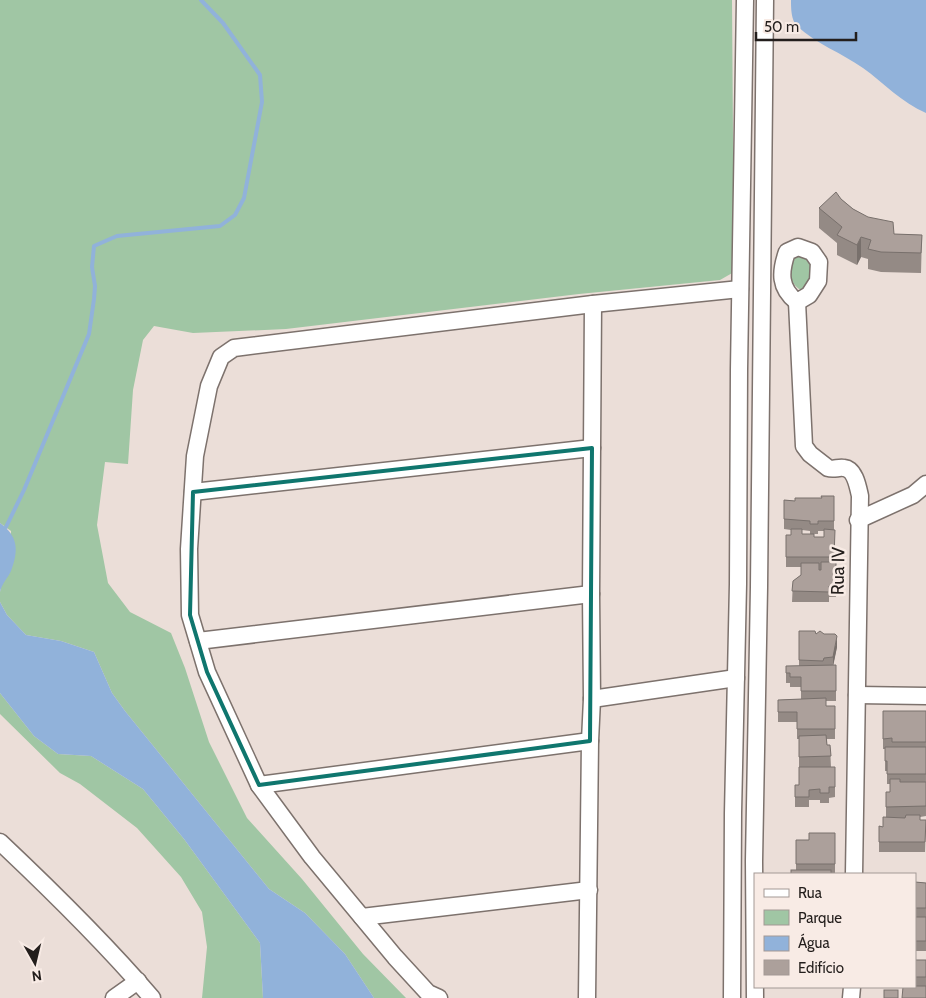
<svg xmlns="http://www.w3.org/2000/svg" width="926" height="998" font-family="Cabin,sans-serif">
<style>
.green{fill:#a0c6a4}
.water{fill:#91b2da}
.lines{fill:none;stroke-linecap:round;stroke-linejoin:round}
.stream{stroke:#91b2da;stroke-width:4}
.minor-casing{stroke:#7d726d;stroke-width:19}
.minor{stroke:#fff;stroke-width:16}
.wall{fill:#948a85;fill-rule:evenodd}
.shaded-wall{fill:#78706c}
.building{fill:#aca09b;stroke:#78706c}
.marked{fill:none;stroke:#0f766e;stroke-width:4;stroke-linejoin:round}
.labels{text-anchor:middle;stroke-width:5;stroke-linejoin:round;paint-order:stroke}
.street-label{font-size:18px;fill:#231e1c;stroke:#f8ebe5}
</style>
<rect width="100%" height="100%" fill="#ebded8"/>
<!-- green -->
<g class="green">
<polygon points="0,0 732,0 734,272 720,280 579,294 286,329 193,333 154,326 143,340 133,390 128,464 105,462 97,525 108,583 130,612 171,633 185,668 209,742 247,818 302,879 363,954 406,998 374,998 345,954 305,913 269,889 125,711 112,693 94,652 61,641 26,635 7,615 0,602 0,592 2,583 10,572 11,531 0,523"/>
<path d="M796 255 803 256 811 266 808 283 803 289H799C787 280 790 267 796 255Z"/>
<polygon points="0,693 34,736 58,754 91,756 143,789 184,839 260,943 263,998 202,998 207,947 202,912 181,877 137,828 80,784 60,773 0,714"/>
</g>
<!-- water -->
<g class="water">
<path d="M791 0H926V113C902 103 884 83 863 68 842 53 816 44 797 26 791 20 791 8 791 0Z"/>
<path d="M0 523C18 536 19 550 11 571 8 578 2 583 0 592Z"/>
<polygon points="0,602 7,615 26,635 61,641 94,652 112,693 125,711 269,889 305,913 345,954 374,998 263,998 260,943 184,839 143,789 91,756 58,754 34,736 0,693"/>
</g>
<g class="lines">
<!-- stream -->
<polyline class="stream" points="6,527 24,490 89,334 94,299 95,286 92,267 94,246 117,236 220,226 235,215 244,198 262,102 260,75 223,23 201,0"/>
<!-- minor casing -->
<g class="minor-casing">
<g id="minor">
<path d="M798 247 812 252 819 262 818 281 809 295 797 302C779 288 780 272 787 252Z"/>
<path d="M797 302 804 446 810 454 828 468C834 470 838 467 844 468 855 469 858 487 860 496L854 874"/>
<polyline points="193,492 592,448"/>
<polyline points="858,520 913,495 926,484"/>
<polyline points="198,641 591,594"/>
<polyline points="857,695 926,696"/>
<polyline points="592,699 736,678"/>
<polyline points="259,785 590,741"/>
<path d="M0 842C53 892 105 943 152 998"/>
<polyline points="362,917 589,890"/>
<polyline points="114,998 138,981"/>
<polyline points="439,998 428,993 395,957 312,857 259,785 207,672 190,615 189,549 195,456 209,386 221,357 234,348 593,304 740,289"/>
<polyline points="587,998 590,741 592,699 591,594 593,304"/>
<polyline points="732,998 733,813 738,584 739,370 745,0"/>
<polyline points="755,998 754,861 759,587 765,0"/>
<polyline points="851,998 852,987"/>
</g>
</g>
<!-- minor -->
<use href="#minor" class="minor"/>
</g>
<!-- wall -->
<g class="wall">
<polygon points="841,199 853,209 894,234 922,235 921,273 881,272 868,269 868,259 861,257 857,265 837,255 837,243 819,228 819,208"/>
<path d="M834 496V562H836V597H829V602H792L793 581 801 575V567H786V535H791V530L784 529V500L795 501 822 498ZM802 530 810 531V534H818V531H824V537H814L802 534Z"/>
<polygon points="799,631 816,634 837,647 833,665 836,665 836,701 826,701 826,706 835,706 835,739 827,739 827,745 830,745 831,767 835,767 835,797 829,798 829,803 820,803 820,800 809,800 809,807 795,807 795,785 799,785 799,739 797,739 797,722 778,722 778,700 801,699 801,687 790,687 790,683 786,683 786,666 799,666"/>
<polygon points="883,711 926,711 926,816 920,817 920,820 926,820 925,852 879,852 879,826 883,827 886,817 886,792 890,792 890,784 887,784 887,771 885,771 885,749 883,749"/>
<polygon points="835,833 835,874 796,870 796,840 809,840"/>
<polygon points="915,882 926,883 926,951 915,951"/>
<polygon points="915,960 926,960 926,998 903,987 881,987 915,987"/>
</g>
<!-- shaded-wall -->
<g class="shaded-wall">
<polygon points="861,237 861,257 857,265 857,245"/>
<polygon points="837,636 837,647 833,667 833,657"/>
</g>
<!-- building -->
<g class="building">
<polygon points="836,192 841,199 853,209 868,217 893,222 894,234 922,235 921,253 881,252 868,249 871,240 861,237 857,245 837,235 842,227 819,208"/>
<polygon points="821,496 834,496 834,521 818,521 818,524 810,524 810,521 784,519 784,500 795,501 795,498 822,498"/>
<polygon points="791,529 802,529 802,534 814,534 814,537 824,537 824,529 835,530 834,557 786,557 786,535 791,535"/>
<polygon points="821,562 836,562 836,587 829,586 829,592 792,591 793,581 801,575 801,563 819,563 819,570 821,570"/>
<polygon points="799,631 815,631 816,634 820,631 824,634 835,634 837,636 833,657 824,658 823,661 799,660"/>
<polygon points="836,665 836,691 801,691 801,677 790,677 790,673 786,673 786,666"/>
<polygon points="826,698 826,706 835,706 835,729 797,729 797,712 778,712 778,700"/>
<polygon points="883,711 926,711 926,742 892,742 892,738 883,739"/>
<polygon points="826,735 827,745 830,745 831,756 799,757 799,736"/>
<polygon points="885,747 926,747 926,774 887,774 887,761 885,761"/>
<polygon points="799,767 835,767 835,787 829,787 829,793 820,793 820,789 809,790 809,797 795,797 795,785 799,785"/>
<polygon points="890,779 900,779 900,782 926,782 926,806 886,807 886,792 890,792"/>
<polygon points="906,815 920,815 920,820 926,820 925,842 879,842 879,826 883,827 883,817 905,818"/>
<polygon points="809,833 835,833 835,864 796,864 796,840 809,840"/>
<rect x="791" y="870" width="40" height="4"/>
<polygon points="915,882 926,883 926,908 915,908"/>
<rect x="915" y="917" width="11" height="24"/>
<rect x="915" y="960" width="11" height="17"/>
<polygon points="915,986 926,986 926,998 902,998 903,987"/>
<rect x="884" y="990" width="14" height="8"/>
</g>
<!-- marked area -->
<path class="marked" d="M592 448 590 741 259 785 207 672 190 615 193 492Z"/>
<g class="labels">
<!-- street labels -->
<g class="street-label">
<text transform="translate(838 571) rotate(-89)" y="6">Rua IV</text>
</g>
</g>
<!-- legend -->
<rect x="754" y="873" width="162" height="115" fill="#f8ebe5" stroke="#a39995"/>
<rect x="764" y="889" width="25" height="8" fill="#ffffff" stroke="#a39995"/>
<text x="798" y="898" font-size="15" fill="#231e1c">Rua</text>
<rect x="764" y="910" width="25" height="15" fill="#a0c6a4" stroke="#a39995"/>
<text x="798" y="923" font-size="15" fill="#231e1c">Parque</text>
<rect x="764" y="936" width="25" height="15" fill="#91b2da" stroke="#a39995"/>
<text x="798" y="948" font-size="15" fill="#231e1c">Água</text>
<rect x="764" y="960" width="25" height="15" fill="#aca09b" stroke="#a39995"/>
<text x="798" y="973" font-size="15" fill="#231e1c">Edifício</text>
<!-- north arrow -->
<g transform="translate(35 963) rotate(172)" stroke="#f8ebe5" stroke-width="4" paint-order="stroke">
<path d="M0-4L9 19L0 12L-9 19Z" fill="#231e1c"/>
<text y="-8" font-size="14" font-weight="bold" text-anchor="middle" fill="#231e1c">N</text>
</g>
<!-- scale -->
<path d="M756 32v8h100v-8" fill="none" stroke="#231e1c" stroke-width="2.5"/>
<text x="764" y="32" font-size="15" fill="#231e1c" stroke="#f8ebe5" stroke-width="4" paint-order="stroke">50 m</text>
</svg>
